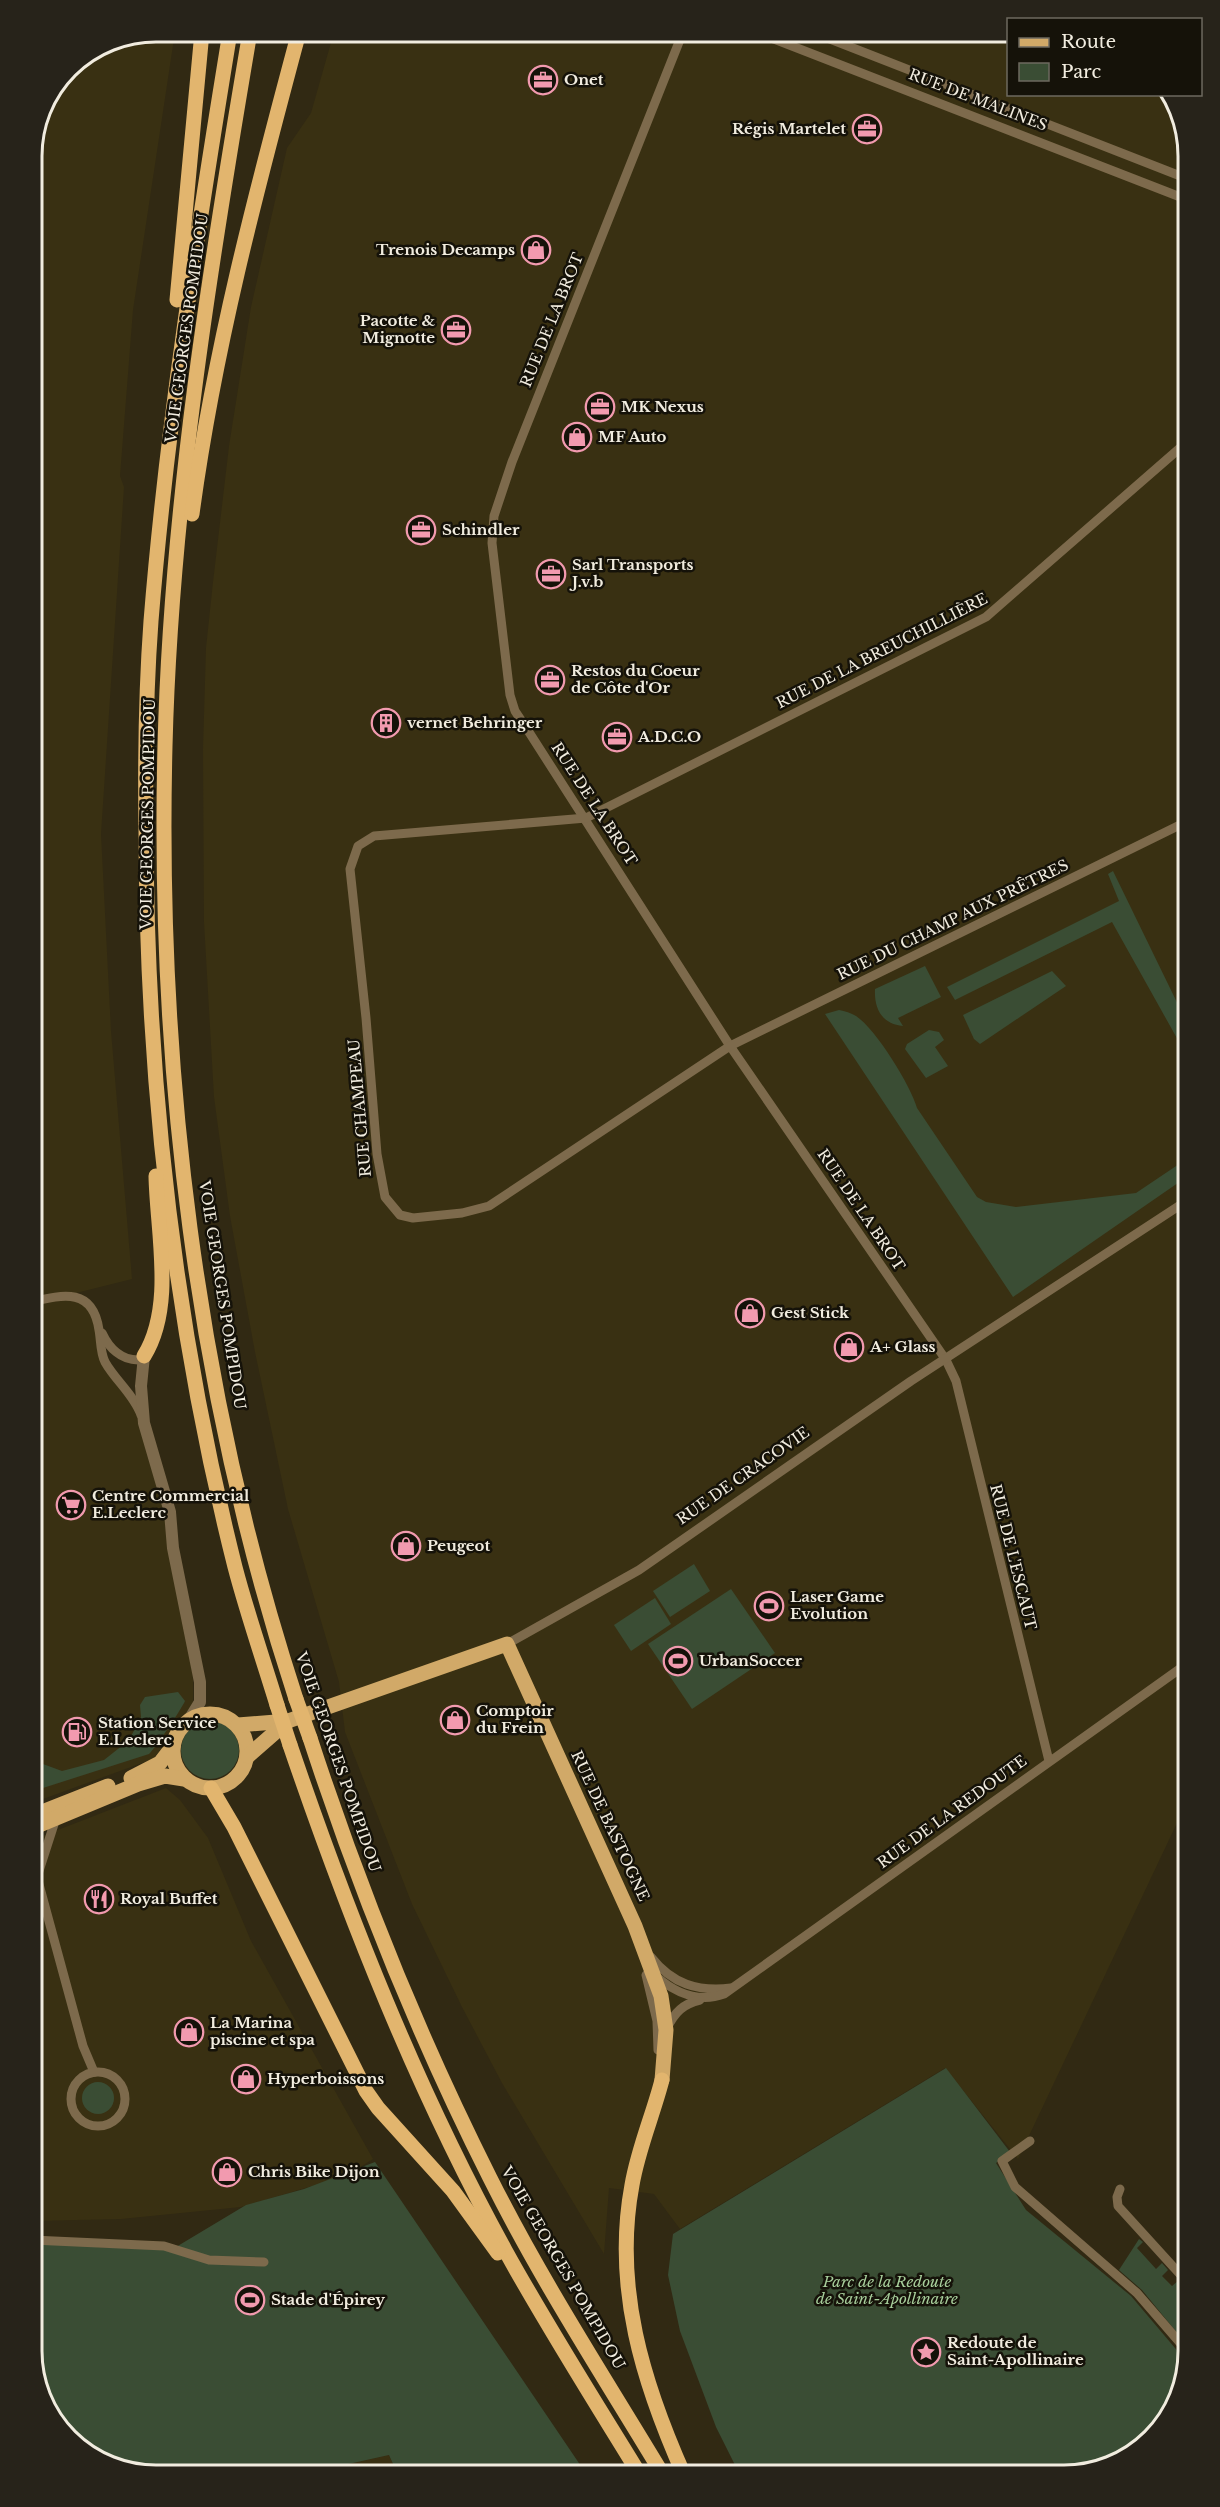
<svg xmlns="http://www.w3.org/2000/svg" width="1220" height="2507" font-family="'Libre Baskerville',serif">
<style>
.built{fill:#393012}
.green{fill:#3a4d34}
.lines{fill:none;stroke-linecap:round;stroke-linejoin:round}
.minor{stroke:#7d6a4c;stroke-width:9}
.tertiary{stroke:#7d6a4c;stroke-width:12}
.secondary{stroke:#ad8d5c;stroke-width:14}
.primary{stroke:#d1a968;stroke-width:15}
.trunk{stroke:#e2b56e;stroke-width:15}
.trunk-bridge{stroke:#e2b56e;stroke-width:15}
.labels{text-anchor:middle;stroke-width:5;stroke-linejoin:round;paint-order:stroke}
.poi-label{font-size:15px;font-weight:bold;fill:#f1ecdf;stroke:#151209;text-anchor:start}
.street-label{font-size:15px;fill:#f1ecdf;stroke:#151209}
.park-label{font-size:15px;font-style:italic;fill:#a7ce9b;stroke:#151209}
.rim{fill:none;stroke:#f1ecdf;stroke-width:3}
</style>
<rect width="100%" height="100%" fill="#312913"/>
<!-- built -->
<g class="built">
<polygon points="156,32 175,32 133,310 120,476 124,487 101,834 111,1031 132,1279 68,1295 94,1311 103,1356 144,1415 173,1523 193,1680 193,1709 168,1734 162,1748 153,1759 32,1803 32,148 44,101 68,68 108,41"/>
<polygon points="334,32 1008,32 1008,94 1168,95 1179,108 1188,156 1188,1804 1185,1806 1018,2159 945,2068 680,2229 654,2194 609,2188 604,2254 502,2083 462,2007 412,1904 345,1732 339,1682 288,1509 255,1352 230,1216 214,1097 204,922 203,749 206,648 213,582 229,446 251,307 287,148 311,113"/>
<polygon points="166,1788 180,1800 208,1838 251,1941 373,2159 346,2176 241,2207 121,2219 32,2221 32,1840"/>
<polygon points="389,2455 398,2475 299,2475"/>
</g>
<!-- green -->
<g class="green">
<polygon points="1113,871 1188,1025 1188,1058 1112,922 955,1000 947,987 1119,901 1108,874"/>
<path d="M925 966 941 997 898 1018 903 1026C882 1024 874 1009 875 989Z"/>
<polygon points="1052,971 1066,986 980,1044 974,1039 963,1015"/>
<path d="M839 1010C845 1011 851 1013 856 1016 876 1029 911 1086 917 1108L977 1197 986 1202 1016 1207 1136 1193 1188 1158V1176L1013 1297 825 1014Z"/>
<polygon points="929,1030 939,1032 944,1040 935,1047 948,1066 926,1078 905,1049 907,1044"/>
<polygon points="694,1564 710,1591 670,1617 653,1591"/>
<polygon points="731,1589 775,1653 692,1709 648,1644"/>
<polygon points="655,1598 671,1624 631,1651 614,1625"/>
<path d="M178 1692 185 1701C182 1708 155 1749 149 1754L43 1788H32V1760L62 1771 104 1760 123 1745 126 1746 141 1717 140 1705 145 1697Z"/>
<circle cx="210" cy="1750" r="29"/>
<polygon points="946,2068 1010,2152 996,2163 1026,2210 1131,2296 1186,2361 1167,2421 1112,2466 1064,2475 740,2475 716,2427 680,2331 668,2275 673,2234"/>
<circle cx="98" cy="2098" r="16"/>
<polygon points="375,2162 587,2475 398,2475 389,2455 299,2475 148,2475 86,2454 41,2399 32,2351 32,2234 97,2247 171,2250 246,2205 304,2189"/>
<polygon points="1139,2239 1143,2242 1137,2248 1156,2269 1162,2263 1168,2270 1162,2276 1172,2286 1178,2281 1184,2286 1178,2292 1188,2304 1188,2346 1142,2290 1119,2270"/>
</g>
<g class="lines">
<!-- minor -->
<g class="minor">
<polyline points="683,32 512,462 494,516 492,543 510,695 515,711 527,729 730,1046 946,1360 956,1381 1049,1761"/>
<polyline points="756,32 1188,200"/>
<polyline points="812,32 1188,179"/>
<polyline points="1188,821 730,1046 489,1206 462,1213 413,1218 400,1215 385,1197 377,1154 366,1018 350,869 358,846 374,836 586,818 986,617 1188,441"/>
<path d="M32 1302C64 1294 93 1288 99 1330 101 1340 100 1352 105 1362 115 1380 134 1395 141 1415"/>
<path d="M102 1333C109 1348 121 1360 138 1360L144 1356"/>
<polyline points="507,1644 639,1570 911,1381 1188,1200"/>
<polyline points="56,1818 37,1877 83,2046 94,2072"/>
<path d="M651 1957C672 1984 698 1992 731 1988"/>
<polyline points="646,1975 657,2021 658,2050"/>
<path d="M656 1976C675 1993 699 2003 724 1994L1188 1663"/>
<path d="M667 2028C675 2012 683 2004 700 2000"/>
<circle cx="98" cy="2099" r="27"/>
<polyline points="1030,2141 1002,2161 1015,2187 1137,2293 1188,2352"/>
<polyline points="1120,2189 1117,2197 1118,2206 1188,2283"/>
<polyline points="32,2240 164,2246 209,2260 264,2262"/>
</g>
<!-- tertiary -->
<polyline class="tertiary" points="144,1356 141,1386 144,1423 170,1512 173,1548 200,1682 200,1702 189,1720"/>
<!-- secondary -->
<polyline class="secondary" points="685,32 696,32"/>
<!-- primary -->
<g class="primary">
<circle cx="210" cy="1751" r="37"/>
<polyline points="238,1725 288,1721 507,1644 635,1926 661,1996 666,2030 662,2080"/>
<polyline points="248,1756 288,1721"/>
<polyline points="131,1778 160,1763 173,1746"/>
<polyline points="32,1816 108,1786"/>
<polyline points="32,1828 138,1784 165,1776 184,1779"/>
</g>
<!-- trunk -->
<g class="trunk">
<path d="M230 32C198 228 167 423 151 621 146 689 145 758 146 826 146 1075 174 1325 235 1567 247 1613 263 1659 277 1705"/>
<path d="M250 32C210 267 171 507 165 746 157 1066 196 1394 296 1699"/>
<polyline points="177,300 202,32"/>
<path d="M192 514C214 350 256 192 299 32"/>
<path d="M144 1356C175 1306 157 1232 156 1176"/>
<path d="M310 1738C359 1888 419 2037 490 2178 541 2280 604 2377 663 2475"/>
<path d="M290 1745C349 1918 417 2090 505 2250 547 2326 594 2400 640 2475"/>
<polyline points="211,1788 234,1827 366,2091 378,2108 453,2191 498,2253"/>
<path d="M662 2080C653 2115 638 2149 632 2185 613 2287 643 2383 684 2475"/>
</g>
<!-- trunk-bridge -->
<g class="trunk-bridge">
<polyline points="296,1699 310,1738"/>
<polyline points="277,1705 290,1745"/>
</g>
</g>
<!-- icons -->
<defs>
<g id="office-ring" transform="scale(1.5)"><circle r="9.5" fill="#151209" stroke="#f29aaf" stroke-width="1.5"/><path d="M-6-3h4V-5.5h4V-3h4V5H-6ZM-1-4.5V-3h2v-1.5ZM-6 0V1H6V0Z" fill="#f29aaf"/></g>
<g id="shop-ring" transform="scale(1.5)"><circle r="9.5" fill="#151209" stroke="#f29aaf" stroke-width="1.5"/><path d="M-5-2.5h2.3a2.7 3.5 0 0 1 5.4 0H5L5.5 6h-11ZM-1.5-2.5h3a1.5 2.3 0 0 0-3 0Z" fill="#f29aaf"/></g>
<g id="building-ring" transform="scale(1.5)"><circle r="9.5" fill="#151209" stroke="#f29aaf" stroke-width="1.5"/><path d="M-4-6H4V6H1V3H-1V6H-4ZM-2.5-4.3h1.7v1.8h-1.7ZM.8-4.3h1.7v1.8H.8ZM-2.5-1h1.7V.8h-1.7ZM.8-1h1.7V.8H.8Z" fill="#f29aaf"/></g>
<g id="supermarket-ring" transform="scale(1.5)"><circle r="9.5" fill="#151209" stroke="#f29aaf" stroke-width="1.5"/><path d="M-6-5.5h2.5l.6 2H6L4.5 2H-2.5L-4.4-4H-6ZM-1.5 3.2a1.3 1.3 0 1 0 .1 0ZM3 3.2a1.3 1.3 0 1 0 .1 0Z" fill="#f29aaf"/></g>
<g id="stadium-ring" transform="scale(1.5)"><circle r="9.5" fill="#151209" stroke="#f29aaf" stroke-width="1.5"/><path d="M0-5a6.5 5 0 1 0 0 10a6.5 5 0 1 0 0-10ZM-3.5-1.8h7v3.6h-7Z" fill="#f29aaf"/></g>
<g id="fuel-ring" transform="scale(1.5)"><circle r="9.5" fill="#151209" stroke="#f29aaf" stroke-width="1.5"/><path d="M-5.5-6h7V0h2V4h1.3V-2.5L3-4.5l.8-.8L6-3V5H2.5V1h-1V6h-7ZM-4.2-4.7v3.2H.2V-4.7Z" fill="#f29aaf"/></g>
<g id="restaurant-ring" transform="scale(1.5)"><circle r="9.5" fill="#151209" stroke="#f29aaf" stroke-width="1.5"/><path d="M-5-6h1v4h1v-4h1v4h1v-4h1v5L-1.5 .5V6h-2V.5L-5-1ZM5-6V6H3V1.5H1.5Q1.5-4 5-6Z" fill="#f29aaf"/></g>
<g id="sight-ring" transform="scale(1.5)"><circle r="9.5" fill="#151209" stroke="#f29aaf" stroke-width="1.5"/><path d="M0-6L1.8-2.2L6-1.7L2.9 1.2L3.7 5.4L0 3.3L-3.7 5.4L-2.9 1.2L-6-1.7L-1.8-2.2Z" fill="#f29aaf"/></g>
</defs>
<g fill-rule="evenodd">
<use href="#office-ring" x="543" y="80"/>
<use href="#office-ring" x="867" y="129"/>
<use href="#shop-ring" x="536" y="250"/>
<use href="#office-ring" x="456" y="330"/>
<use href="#office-ring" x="600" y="407"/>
<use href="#shop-ring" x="577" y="437"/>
<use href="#office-ring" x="421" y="530"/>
<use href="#office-ring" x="551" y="574"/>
<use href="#office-ring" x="550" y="680"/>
<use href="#building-ring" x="386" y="723"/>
<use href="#office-ring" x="617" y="737"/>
<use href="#shop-ring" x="750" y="1313"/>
<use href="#shop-ring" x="849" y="1347"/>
<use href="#supermarket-ring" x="71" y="1505"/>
<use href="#shop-ring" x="406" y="1546"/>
<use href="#stadium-ring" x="769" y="1606"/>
<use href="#stadium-ring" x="678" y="1661"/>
<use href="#shop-ring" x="455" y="1720"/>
<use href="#fuel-ring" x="77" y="1732"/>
<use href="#restaurant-ring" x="99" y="1899"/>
<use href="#shop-ring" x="189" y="2032"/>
<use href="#shop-ring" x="246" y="2079"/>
<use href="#shop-ring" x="227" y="2172"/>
<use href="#stadium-ring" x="250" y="2300"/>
<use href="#sight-ring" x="926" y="2352"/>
</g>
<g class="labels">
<!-- poi labels -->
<g class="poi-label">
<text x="564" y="85">Onet</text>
<text x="846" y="134" text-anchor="end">Régis Martelet</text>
<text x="515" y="255" text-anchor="end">Trenois Decamps</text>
<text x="435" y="326" text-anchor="end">Pacotte &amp;<tspan x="435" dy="17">Mignotte</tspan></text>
<text x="621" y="412">MK Nexus</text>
<text x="598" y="442">MF Auto</text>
<text x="442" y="535">Schindler</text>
<text x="572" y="570">Sarl Transports<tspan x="572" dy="17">J.v.b</tspan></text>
<text x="571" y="676">Restos du Coeur<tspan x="571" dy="17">de Côte d'Or</tspan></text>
<text x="407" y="728">vernet Behringer</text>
<text x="638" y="742">A.D.C.O</text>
<text x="771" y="1318">Gest Stick</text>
<text x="870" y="1352">A+ Glass</text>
<text x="92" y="1501">Centre Commercial<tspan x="92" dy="17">E.Leclerc</tspan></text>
<text x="427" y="1551">Peugeot</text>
<text x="790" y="1602">Laser Game<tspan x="790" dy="17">Evolution</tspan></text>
<text x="699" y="1666">UrbanSoccer</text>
<text x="476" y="1716">Comptoir<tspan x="476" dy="17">du Frein</tspan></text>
<text x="98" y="1728">Station Service<tspan x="98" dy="17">E.Leclerc</tspan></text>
<text x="120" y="1904">Royal Buffet</text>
<text x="210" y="2028">La Marina<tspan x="210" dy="17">piscine et spa</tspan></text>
<text x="267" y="2084">Hyperboissons</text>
<text x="248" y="2177">Chris Bike Dijon</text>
<text x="271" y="2305">Stade d'Épirey</text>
<text x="947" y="2348">Redoute de<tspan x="947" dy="17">Saint-Apollinaire</tspan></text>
</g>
<!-- street labels -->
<g class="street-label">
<text transform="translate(978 100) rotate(21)" y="5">RUE DE MALINES</text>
<text transform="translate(552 320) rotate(-68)" y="5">RUE DE LA BROT</text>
<text transform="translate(187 328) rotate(-82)" y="5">VOIE GEORGES POMPIDOU</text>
<text transform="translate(882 651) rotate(-27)" y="5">RUE DE LA BREUCHILLIÈRE</text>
<text transform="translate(594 804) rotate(57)" y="5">RUE DE LA BROT</text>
<text transform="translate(148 814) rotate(-89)" y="5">VOIE GEORGES POMPIDOU</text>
<text transform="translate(953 920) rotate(-26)" y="5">RUE DU CHAMP AUX PRÊTRES</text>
<text transform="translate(360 1108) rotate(-95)" y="5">RUE CHAMPEAU</text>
<text transform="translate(861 1210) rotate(56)" y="5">RUE DE LA BROT</text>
<text transform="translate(222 1295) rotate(81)" y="5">VOIE GEORGES POMPIDOU</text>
<text transform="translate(743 1476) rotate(-35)" y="5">RUE DE CRACOVIE</text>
<text transform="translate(1013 1557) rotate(76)" y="5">RUE DE L'ESCAUT</text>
<text transform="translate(338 1762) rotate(71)" y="5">VOIE GEORGES POMPIDOU</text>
<text transform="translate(952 1812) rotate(-36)" y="5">RUE DE LA REDOUTE</text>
<text transform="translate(610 1826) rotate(65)" y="5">RUE DE BASTOGNE</text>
<text transform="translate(563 2268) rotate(60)" y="5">VOIE GEORGES POMPIDOU</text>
</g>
<!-- park labels -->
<g class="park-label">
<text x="887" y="2287">Parc de la Redoute<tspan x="887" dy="17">de Saint-Apollinaire</tspan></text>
</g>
</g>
<!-- crop -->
<path d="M0 0H1220V2507H0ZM156 42H1064A114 114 0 0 1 1178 156V2351A114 114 0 0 1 1064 2465H156A114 114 0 0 1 42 2351V156A114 114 0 0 1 156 42Z" fill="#27231a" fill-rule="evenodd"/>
<path class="rim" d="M156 42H1064A114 114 0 0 1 1178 156V2351A114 114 0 0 1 1064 2465H156A114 114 0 0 1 42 2351V156A114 114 0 0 1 156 42Z"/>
<!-- legend -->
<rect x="1007" y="18" width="195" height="78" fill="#151209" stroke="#6d695f" stroke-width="1.5"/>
<rect x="1019" y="38" width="30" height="9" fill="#d1a968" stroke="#6d695f" stroke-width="1.5"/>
<text x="1061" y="48" font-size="18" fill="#f1ecdf">Route</text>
<rect x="1019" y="63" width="30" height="18" fill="#3a4d34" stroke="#6d695f" stroke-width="1.5"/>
<text x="1061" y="78" font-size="18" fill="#f1ecdf">Parc</text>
</svg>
